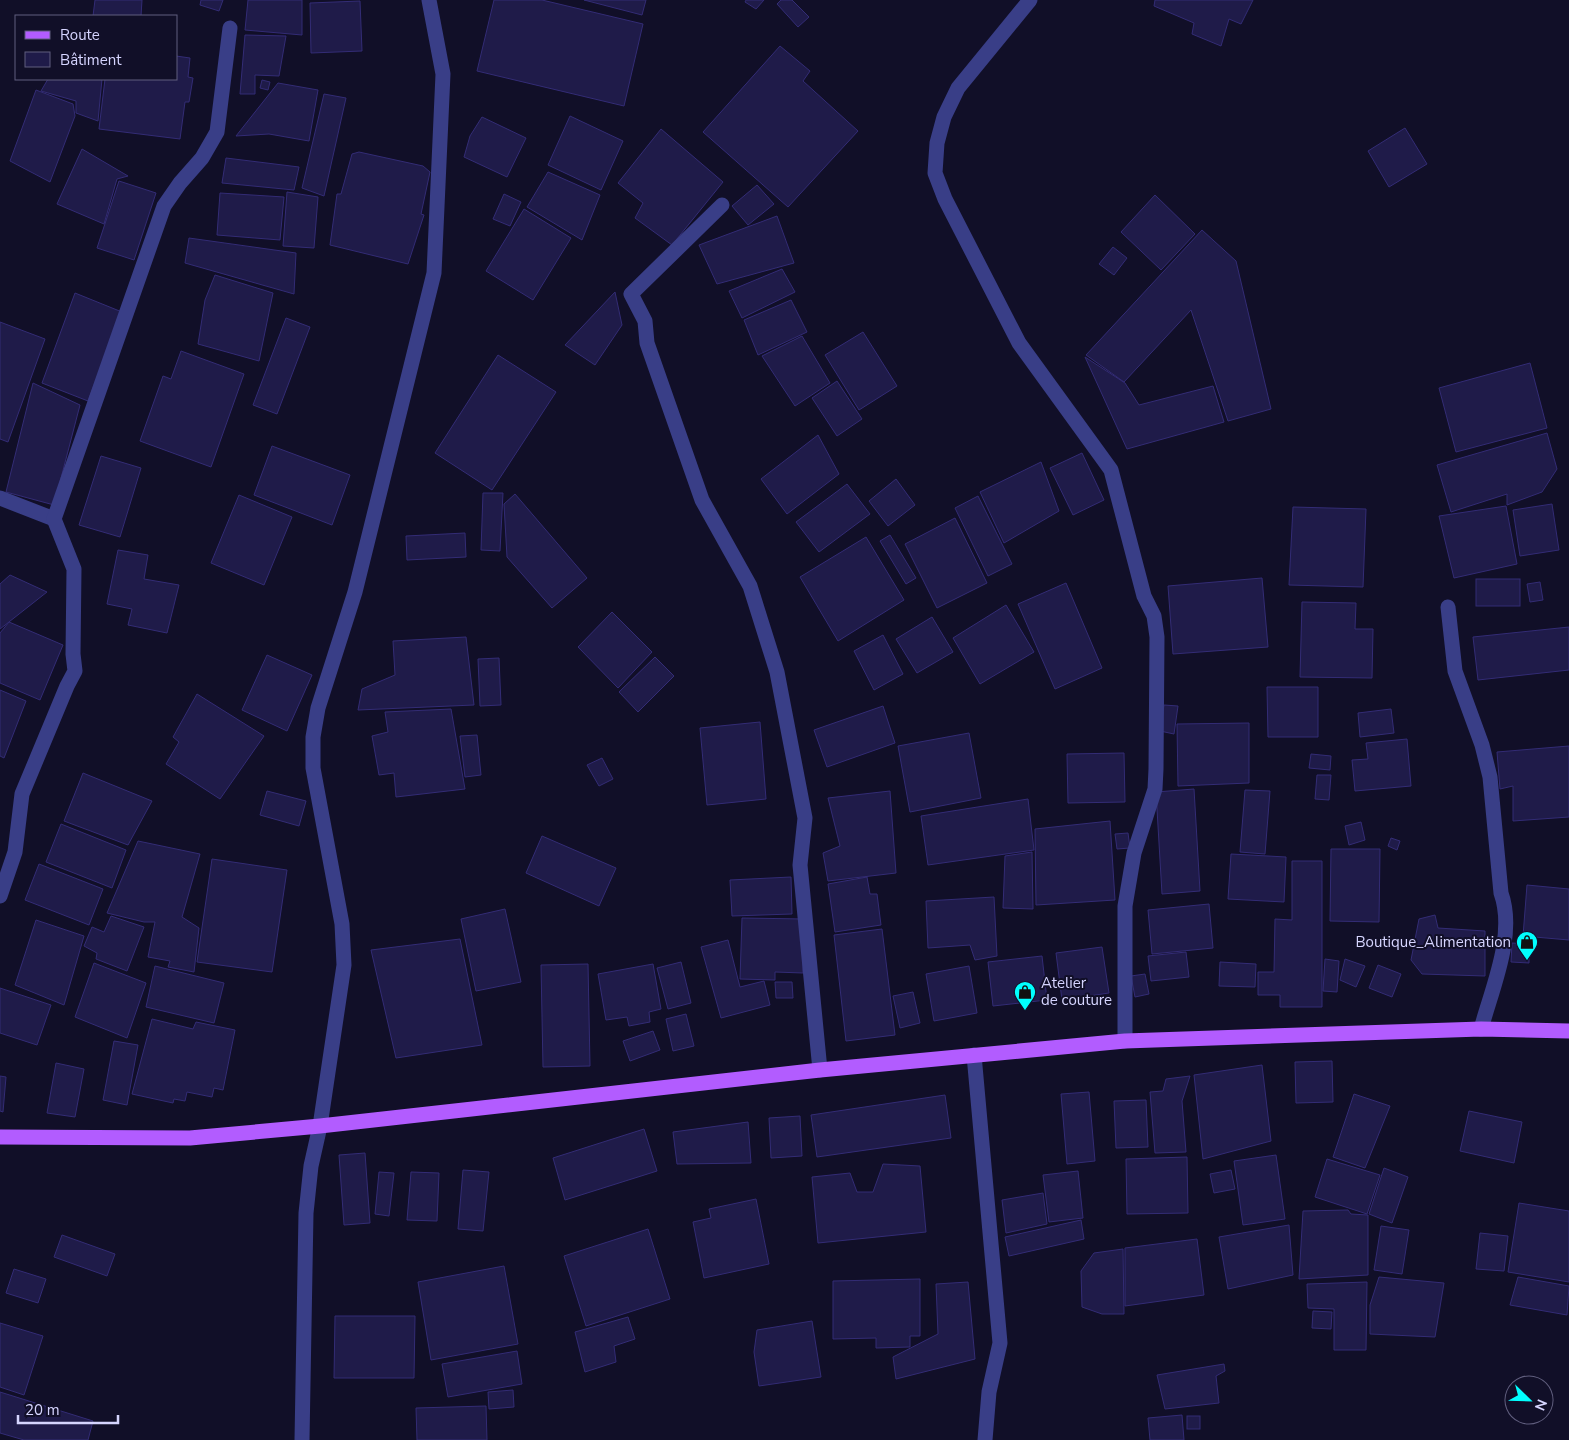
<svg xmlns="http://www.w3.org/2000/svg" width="1569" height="1440" font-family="'Nunito Sans',sans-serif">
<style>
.building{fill:#1f1b49;stroke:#332c75}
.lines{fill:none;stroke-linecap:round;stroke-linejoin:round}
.minor{stroke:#393e87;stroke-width:15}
.major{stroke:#b25cff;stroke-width:15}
.labels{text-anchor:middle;stroke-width:4;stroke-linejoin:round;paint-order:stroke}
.poi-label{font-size:15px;fill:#d6d5ff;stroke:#110f28;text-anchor:end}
</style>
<rect width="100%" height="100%" fill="#110f28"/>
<!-- building -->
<g class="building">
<polygon points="95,0 142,0 141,16 93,16"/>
<polygon points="201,0 223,0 219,11 200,5"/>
<polygon points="248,0 302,0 302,35 245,30"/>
<polygon points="494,0 542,0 643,24 624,106 477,71"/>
<polygon points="584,0 646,0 642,15"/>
<polygon points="746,0 764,0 756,9 745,2"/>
<polygon points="781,0 792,0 809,17 798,27 777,4"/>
<polygon points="1155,0 1253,0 1241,24 1229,19 1221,46 1192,34 1194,23 1154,6"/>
<polygon points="360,1 362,51 311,53 310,3"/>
<polygon points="245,35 286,36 279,76 255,75 255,94 240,94"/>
<polygon points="780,46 810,71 803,81 858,131 788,207 703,132"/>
<polygon points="176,56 190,58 188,77 193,78 189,102 185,102 180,139 99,129 105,79 176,79"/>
<polygon points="48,79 102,79 98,121 76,113 76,101 41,91"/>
<polygon points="262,80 270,82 268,90 260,88"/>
<polygon points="278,83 318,90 309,141 269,134 236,136"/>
<polygon points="36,90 73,104 75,116 50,182 10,161"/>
<polygon points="324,94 346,98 324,196 302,188"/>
<polygon points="570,116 623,141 601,190 548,165"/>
<polygon points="482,117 526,138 507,177 464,157 470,136"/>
<polygon points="1405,128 1427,164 1389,187 1368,151"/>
<polygon points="661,129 723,182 672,245 635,218 643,203 618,183"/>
<polygon points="82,149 128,176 117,179 104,224 57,204"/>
<polygon points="359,152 423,166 430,172 421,214 424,215 408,264 330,245 337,194 341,194 352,154"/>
<polygon points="226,158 299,167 294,190 222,183"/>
<polygon points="548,172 600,195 582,240 527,207"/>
<polygon points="119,181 156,193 134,260 97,248"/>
<polygon points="757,185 774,204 748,225 732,206"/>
<polygon points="287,192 318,197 314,248 283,246"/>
<polygon points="220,193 284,197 280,240 217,235"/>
<polygon points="504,194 521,202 510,226 493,219"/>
<polygon points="1155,195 1195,234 1161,270 1121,232"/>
<polygon points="524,209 571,238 533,300 486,271"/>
<polygon points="777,216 794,263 717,284 699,245"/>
<polygon points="1202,230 1236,261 1271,409 1228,421 1191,310 1124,382 1086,355"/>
<polygon points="189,238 296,253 294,294 185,263"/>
<polygon points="1113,247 1127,258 1114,275 1099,264"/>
<polygon points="782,269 795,292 742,318 729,291"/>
<polygon points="215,275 273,293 259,361 198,344 205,300"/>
<polygon points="615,292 622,325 595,365 565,345"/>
<polygon points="75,293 122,312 88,401 42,383"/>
<polygon points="791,300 807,332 758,355 744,320"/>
<polygon points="286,318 310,327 277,414 253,405"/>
<polygon points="0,322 45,339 8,442 0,439"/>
<polygon points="863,332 897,386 859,410 825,355"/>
<polygon points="802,336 830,383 795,406 762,356"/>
<polygon points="181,351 244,374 211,467 140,441 163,376 171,379"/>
<polygon points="498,355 556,392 492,490 435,453"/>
<polygon points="1085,357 1125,383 1139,405 1213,386 1224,422 1127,449"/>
<polygon points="1530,363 1547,428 1456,452 1439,388"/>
<polygon points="837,381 862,419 837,436 812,398"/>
<polygon points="33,383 80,405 54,505 6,492"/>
<polygon points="1547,433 1557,469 1542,492 1507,505 1507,494 1451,512 1437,465"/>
<polygon points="818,435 839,474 787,514 761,479"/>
<polygon points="272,446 350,475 332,525 254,495"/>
<polygon points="1082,453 1104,500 1073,515 1050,468"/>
<polygon points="101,456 141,468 120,537 79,525"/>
<polygon points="1041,462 1059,511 1004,543 980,492"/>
<polygon points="896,479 915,505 888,526 869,501"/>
<polygon points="847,484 870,514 819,552 796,522"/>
<polygon points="483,493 503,493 500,551 481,550"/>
<polygon points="515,494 587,578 552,608 507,557 504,504"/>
<polygon points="239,495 292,517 264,585 211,563"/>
<polygon points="978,496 1012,564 988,576 955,508"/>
<polygon points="1552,504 1559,550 1520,556 1513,510"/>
<polygon points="1506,506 1517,564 1454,578 1439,516"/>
<polygon points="1293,507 1366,509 1363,587 1289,585"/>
<polygon points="955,518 987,583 937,608 905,544"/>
<polygon points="465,533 466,557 407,560 406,536"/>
<polygon points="890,535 916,578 906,584 880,541"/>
<polygon points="866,537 904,600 838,641 800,577"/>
<polygon points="118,550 148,555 144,579 179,585 167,633 128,625 132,609 107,604"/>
<polygon points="10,575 47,592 0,629 0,584"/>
<polygon points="1262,578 1268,647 1173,654 1168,586"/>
<rect x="1476" y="579" width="44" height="27"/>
<polygon points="1540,582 1543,600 1530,602 1527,584"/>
<polygon points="1066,583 1102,668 1055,689 1018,604"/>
<polygon points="1302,602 1356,603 1355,629 1373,629 1372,678 1300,677"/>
<polygon points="1006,605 1034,652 980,684 953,638"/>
<polygon points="612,612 652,652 618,688 578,647"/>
<polygon points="932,617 953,652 917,673 896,639"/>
<polygon points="9,622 63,645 40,700 0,683 0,633"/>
<polygon points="1569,627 1569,670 1478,680 1473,637"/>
<polygon points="883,635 903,674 874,690 854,651"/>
<polygon points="466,637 474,705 358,710 362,689 395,675 393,641"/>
<polygon points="267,655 312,675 287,731 242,710"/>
<polygon points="655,657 674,676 638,712 619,692"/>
<polygon points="499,658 501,705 480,706 478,659"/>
<polygon points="1267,687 1318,687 1318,737 1268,737"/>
<polygon points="0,690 26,701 4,758 0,756"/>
<polygon points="197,694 264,736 220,799 166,764 179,742 173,737"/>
<polygon points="1164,705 1178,706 1174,734 1160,731"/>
<polygon points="883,706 895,743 827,767 814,730"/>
<polygon points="451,709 465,789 396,797 394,773 379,775 372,736 388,732 385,712"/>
<polygon points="1391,709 1394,733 1360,737 1358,713"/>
<polygon points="760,722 766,799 707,805 700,728"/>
<polygon points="1249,723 1249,783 1178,786 1177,724"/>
<polygon points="969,733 981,798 910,812 898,746"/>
<polygon points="477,735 481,775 465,777 460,736"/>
<polygon points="1407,739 1411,786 1355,791 1352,760 1368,759 1366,743"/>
<polygon points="1569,746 1569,817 1513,821 1513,786 1500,789 1497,752"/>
<polygon points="1124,753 1125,802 1068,803 1067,754"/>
<polygon points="1311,754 1331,756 1330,770 1309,768"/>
<polygon points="602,758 613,779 599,786 587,765"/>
<polygon points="83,773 152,801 128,845 64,821"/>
<polygon points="1317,775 1331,775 1329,800 1315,799"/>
<polygon points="1194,789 1200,891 1162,894 1156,792"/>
<polygon points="1245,790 1270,791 1265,854 1240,852"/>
<polygon points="267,791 306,801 299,826 260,815"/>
<polygon points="890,791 896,873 828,881 823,853 840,846 828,798"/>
<polygon points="1028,799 1034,850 928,865 921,816"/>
<polygon points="1110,821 1115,900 1036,905 1035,829"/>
<polygon points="1361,822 1365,840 1349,845 1345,826"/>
<polygon points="61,824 126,850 112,888 46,862"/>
<polygon points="1128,833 1130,848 1117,849 1115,834"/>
<polygon points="542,836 616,868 599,906 526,873"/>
<polygon points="1391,838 1400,841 1397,850 1388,846"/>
<polygon points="138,841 200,854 182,917 199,928 194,972 168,967 170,961 148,957 155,922 144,922 107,913"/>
<polygon points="1331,849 1380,849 1379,922 1330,921"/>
<polygon points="1032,852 1033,909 1003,908 1005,856"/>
<polygon points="1231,854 1286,857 1284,902 1228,899"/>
<polygon points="212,859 287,870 272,972 197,962"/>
<polygon points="1292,861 1322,861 1322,1007 1280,1007 1280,995 1258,995 1258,972 1274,972 1275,919 1292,920"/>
<polygon points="39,864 103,889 89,925 25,900"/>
<polygon points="791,877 792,914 732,916 730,880"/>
<polygon points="867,877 870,894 877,894 881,925 835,932 828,884"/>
<polygon points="1527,885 1569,889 1569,940 1523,936"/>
<polygon points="994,897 997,956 975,960 970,945 928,948 926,901"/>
<polygon points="1209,904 1213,948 1152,954 1148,910"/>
<polygon points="505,909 521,982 476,991 461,919"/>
<polygon points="1435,915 1438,928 1485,931 1485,976 1422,974 1411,960 1419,919"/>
<polygon points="111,916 144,927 127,971 96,959 97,953 84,946 92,927 104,932"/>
<polygon points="742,918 804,919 803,973 775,972 775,980 740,979"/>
<polygon points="36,920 84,936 64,1005 15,985"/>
<polygon points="882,929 895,1035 846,1041 834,935"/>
<polygon points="460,939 482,1045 396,1058 371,950"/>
<polygon points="728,940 740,987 764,981 770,1005 721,1018 701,947"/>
<polygon points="1512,943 1529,944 1529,963 1511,962"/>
<polygon points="1102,947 1109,993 1062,1000 1056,953"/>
<polygon points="1186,952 1189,977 1151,981 1148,956"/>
<polygon points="1042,956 1047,1000 993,1006 988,962"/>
<polygon points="1325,959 1339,961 1337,992 1323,991"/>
<polygon points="1345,959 1365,966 1356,987 1340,980"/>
<polygon points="681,962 691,1003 668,1009 657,968"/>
<polygon points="1220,962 1256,964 1255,987 1219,986"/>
<polygon points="94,963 146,983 127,1038 75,1017"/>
<polygon points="588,964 590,1066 543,1067 541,965"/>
<polygon points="653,964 661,1009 649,1012 650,1022 629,1026 627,1017 606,1020 598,974"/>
<polygon points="1378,965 1401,974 1392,997 1369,988"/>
<polygon points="155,966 224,983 214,1023 146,1007"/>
<polygon points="969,966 977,1013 934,1021 926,974"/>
<polygon points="1145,974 1149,994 1135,997 1131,976"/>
<polygon points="775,982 792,982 793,998 776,998"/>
<polygon points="0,988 51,1005 37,1045 0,1033"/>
<polygon points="913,992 920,1023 900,1028 893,996"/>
<polygon points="686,1014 694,1046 673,1051 666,1019"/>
<polygon points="152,1019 193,1029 196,1022 235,1030 223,1090 214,1088 212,1097 187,1092 185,1101 174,1099 173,1103 132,1094"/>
<polygon points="653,1031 660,1050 630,1061 623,1041"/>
<polygon points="114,1041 138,1045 127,1105 103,1100"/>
<polygon points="1332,1061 1333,1102 1296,1103 1295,1062"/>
<polygon points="56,1063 84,1069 75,1117 47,1113"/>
<polygon points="1262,1065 1271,1141 1203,1159 1194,1075"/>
<polygon points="0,1076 6,1077 3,1112 0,1111"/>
<polygon points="1190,1076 1182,1101 1186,1152 1155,1153 1150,1092 1163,1091 1166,1079"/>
<polygon points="1089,1092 1095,1161 1067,1164 1061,1094"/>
<polygon points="1354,1094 1390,1106 1365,1168 1333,1157"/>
<polygon points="945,1095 951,1138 817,1157 811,1115"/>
<polygon points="1146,1100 1148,1147 1116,1148 1114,1101"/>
<polygon points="1469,1111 1522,1122 1514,1163 1460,1151"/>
<polygon points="800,1116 802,1156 771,1158 769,1118"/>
<polygon points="748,1122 751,1163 677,1164 673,1132"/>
<polygon points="644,1129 657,1171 565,1200 553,1158"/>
<polygon points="365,1153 370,1223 344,1225 339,1155"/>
<polygon points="1276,1155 1285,1219 1243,1225 1234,1161"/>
<polygon points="1187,1157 1188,1213 1127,1214 1126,1159"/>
<polygon points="1327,1159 1380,1175 1367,1214 1315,1197"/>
<polygon points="883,1164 920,1166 926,1232 818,1243 812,1177 850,1173 857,1192 873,1192"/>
<polygon points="1384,1168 1408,1177 1392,1223 1369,1214"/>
<polygon points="463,1170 489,1172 483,1231 458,1229"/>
<polygon points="1231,1170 1235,1189 1214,1193 1210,1174"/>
<polygon points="1078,1171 1083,1218 1049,1222 1043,1175"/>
<polygon points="379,1172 394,1173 389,1216 375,1214"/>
<polygon points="411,1172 439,1173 437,1221 407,1220"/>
<polygon points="1043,1193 1047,1224 1006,1233 1002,1200"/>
<polygon points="756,1199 769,1264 704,1278 693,1222 711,1218 709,1209"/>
<polygon points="1519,1203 1569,1211 1569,1282 1508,1272"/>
<polygon points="1348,1210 1351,1214 1368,1215 1368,1275 1299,1279 1303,1211"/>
<polygon points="1081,1220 1084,1239 1009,1256 1005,1237"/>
<polygon points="1289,1225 1293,1275 1228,1289 1219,1237"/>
<polygon points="1381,1226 1409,1230 1402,1274 1374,1270"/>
<polygon points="648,1229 670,1299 586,1326 564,1256"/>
<polygon points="1480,1233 1508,1236 1504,1271 1476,1269"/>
<polygon points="62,1235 115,1254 107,1276 54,1257"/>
<polygon points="1197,1239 1204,1295 1125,1306 1125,1248"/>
<polygon points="1123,1249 1124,1314 1102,1314 1082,1307 1081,1271 1094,1253"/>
<polygon points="504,1266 518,1344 431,1360 418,1282"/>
<polygon points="14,1269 46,1279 38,1303 6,1293"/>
<polygon points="1379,1277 1444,1283 1435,1337 1370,1334 1370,1305"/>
<polygon points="1518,1277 1569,1286 1567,1315 1510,1305"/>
<polygon points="920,1279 920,1336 910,1336 910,1347 876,1348 876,1338 833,1339 833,1281"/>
<polygon points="968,1282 975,1359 896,1379 893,1357 938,1334 936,1284"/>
<polygon points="1367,1282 1366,1350 1334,1350 1334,1309 1308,1308 1307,1284"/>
<polygon points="1313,1311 1332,1312 1331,1329 1312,1328"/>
<polygon points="335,1316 415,1316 414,1378 334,1378"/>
<polygon points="628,1317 635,1339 614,1346 616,1362 585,1372 575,1332"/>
<polygon points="812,1321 821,1377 759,1386 754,1352 757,1330"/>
<polygon points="0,1323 43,1336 24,1395 0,1387"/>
<polygon points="517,1351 522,1384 448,1397 442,1364"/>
<polygon points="1224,1364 1225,1371 1216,1376 1219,1403 1165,1409 1157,1375"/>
<polygon points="513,1390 514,1407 489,1409 488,1392"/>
<polygon points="0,1392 93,1421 88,1440 24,1440 0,1433"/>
<polygon points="486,1406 487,1440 417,1440 416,1408"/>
<polygon points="1182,1415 1184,1440 1150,1440 1148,1418"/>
<rect x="1187" y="1416" width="13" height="13"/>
</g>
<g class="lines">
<!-- minor -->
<g class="minor">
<polyline points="1030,0 958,88 944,117 937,143 935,173 945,199 1019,343 1111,470 1144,596 1154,616 1157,637 1156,769 1155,789 1134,853 1125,906 1125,1041"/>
<polyline points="722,205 631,294 645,321 647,343 702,500 750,586 777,672 805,818 800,865 820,1070"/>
<polyline points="0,498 54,519"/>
<path d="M1448 607 1455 671 1482 745 1490 777 1501 893C1516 935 1492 988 1481 1029"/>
<polyline points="0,896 15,852 22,794 67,686 75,671 73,654 74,569 54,519 164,206 180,183 202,158 217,132 230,28"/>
<polyline points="974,1055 1000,1343 989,1392 985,1440"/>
<polyline points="302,1440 306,1213 311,1166 320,1126 344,965 342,924 313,768 313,737 318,708 355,592 434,273 443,74 429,0"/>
</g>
<!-- major -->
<polyline class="major" points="0,1137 190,1138 320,1126 820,1070 1125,1041 1481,1029 1569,1031"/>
</g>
<!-- icons -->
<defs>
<g id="shop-pin" transform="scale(1.125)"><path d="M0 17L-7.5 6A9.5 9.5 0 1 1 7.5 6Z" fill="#01ffff" stroke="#110f28"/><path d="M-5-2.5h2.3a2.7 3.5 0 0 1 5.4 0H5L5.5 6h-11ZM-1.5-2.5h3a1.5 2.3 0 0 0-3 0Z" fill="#111"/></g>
</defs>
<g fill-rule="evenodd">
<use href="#shop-pin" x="1527" y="942"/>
<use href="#shop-pin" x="1025" y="992"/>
</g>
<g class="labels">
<!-- poi labels -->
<g class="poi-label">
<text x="1511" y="947">Boutique_Alimentation</text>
<text x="1041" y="988" text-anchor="start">Atelier<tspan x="1041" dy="17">de couture</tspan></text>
</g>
</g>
<!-- legend -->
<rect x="15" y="15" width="162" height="65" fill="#110f28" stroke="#605e7e"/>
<rect x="25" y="31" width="25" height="8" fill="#b25cff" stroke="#605e7e"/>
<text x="60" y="40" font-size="15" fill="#d6d5ff">Route</text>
<rect x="25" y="52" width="25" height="15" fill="#1f1b49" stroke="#605e7e"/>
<text x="60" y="65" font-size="15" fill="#d6d5ff">Bâtiment</text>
<!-- north arrow -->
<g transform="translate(1529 1400) rotate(113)"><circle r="24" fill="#110f28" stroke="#605e7e"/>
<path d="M0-4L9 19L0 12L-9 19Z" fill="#01ffff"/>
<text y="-8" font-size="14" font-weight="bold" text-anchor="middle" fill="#d6d5ff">N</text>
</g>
<!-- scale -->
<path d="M18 1415v8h100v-8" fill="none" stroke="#d6d5ff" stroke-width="2.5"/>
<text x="25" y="1415" font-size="15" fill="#d6d5ff" stroke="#110f28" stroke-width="4" paint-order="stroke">20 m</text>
</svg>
